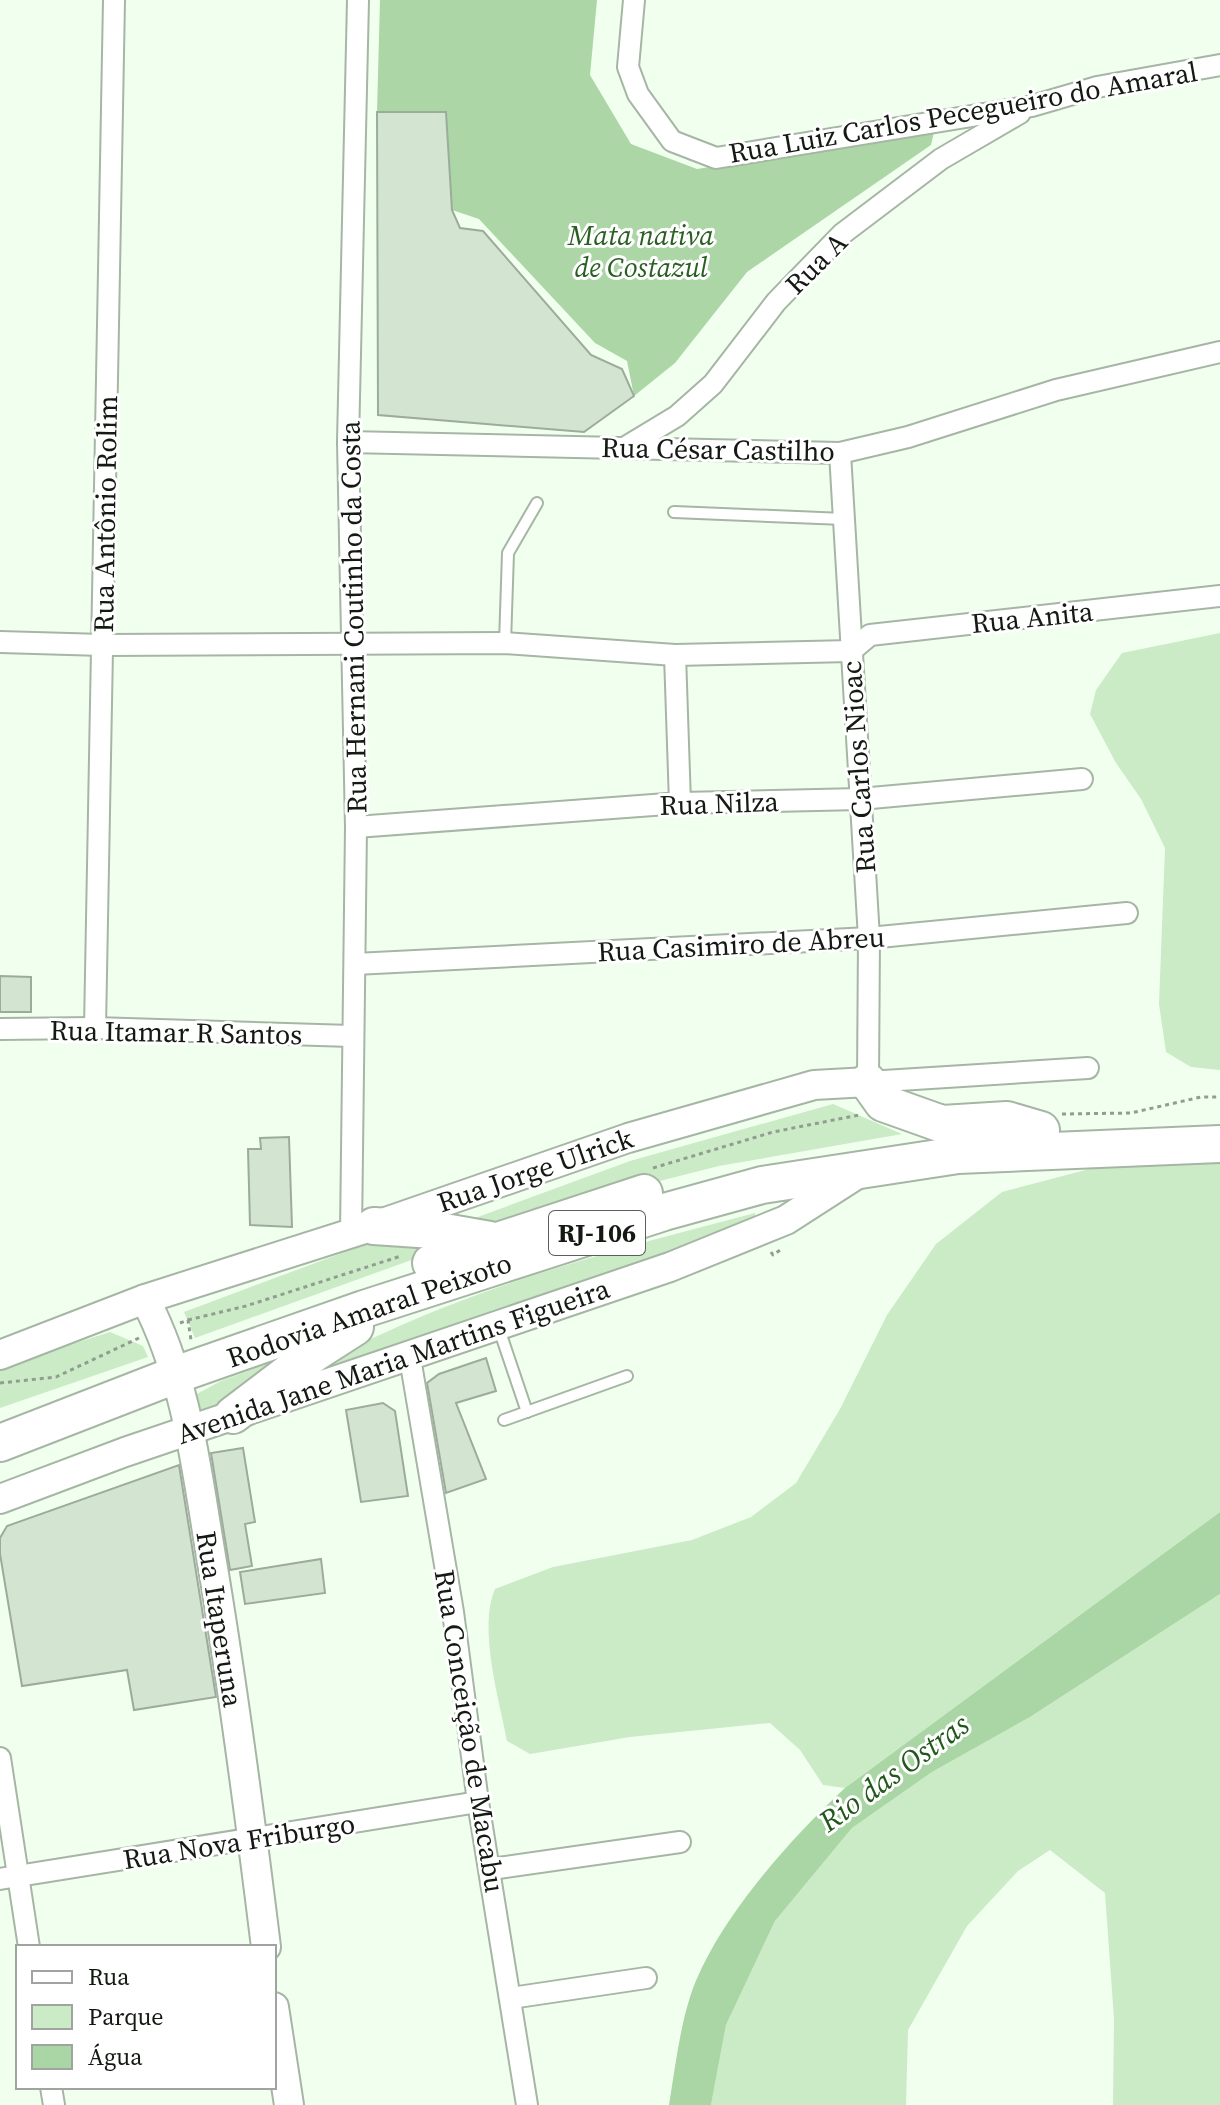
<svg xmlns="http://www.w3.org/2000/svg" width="1220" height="2105" font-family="'Source Serif 4',serif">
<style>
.green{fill:#caebc5}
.forest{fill:#acd6a6}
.water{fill:#aad5a4}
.building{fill:#d3e4d1;stroke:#9cac9a;stroke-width:2}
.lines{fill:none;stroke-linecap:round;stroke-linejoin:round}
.lane-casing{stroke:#a6b6a4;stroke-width:14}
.street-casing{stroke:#a6b6a4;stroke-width:24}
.secondary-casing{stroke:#a6b6a4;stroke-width:32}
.highway-casing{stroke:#a6b6a4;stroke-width:40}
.path{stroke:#929d91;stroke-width:3;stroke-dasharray:4 4;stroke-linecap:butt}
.lane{stroke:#fff;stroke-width:10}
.street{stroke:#fff;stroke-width:20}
.secondary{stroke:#fff;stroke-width:28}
.highway{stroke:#fff;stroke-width:36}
.labels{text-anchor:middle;stroke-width:6;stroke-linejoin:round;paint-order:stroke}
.shield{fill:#fff;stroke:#5a5f5a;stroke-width:2}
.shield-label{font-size:26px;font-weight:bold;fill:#141a13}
.street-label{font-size:28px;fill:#141a13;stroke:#fff}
.park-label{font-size:28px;font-style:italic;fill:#296022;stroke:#fff}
.water-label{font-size:30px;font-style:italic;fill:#205819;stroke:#fff}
</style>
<rect width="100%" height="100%" fill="#f1ffef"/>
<!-- green -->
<g class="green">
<polygon points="1220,633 1220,1070 1191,1067 1166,1052 1159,1004 1165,848 1141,799 1116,763 1090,714 1096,690 1122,653"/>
<polygon points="833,1104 902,1134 719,1166 628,1189 493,1232 442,1226 475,1218 630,1161"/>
<path d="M1220 1163V1512L845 1788 823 1785 800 1750 770 1723 630 1737 530 1754 507 1741C499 1699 478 1628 495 1589L553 1567 692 1540 751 1517 796 1483 840 1409 887 1315 936 1244 1002 1192 1093 1168Z"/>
<path d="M755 1213 756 1226 661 1254 336 1371 299 1378C431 1297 605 1252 755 1213Z"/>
<polygon points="366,1244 442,1249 195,1338 184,1312"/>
<polygon points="110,1332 143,1346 148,1357 0,1408 0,1367"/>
<polygon points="283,1358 238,1401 199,1415 193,1396 221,1381"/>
<polygon points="1220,1594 1220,2105 1113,2105 1114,2019 1105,1893 1050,1850 1018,1871 967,1926 908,2030 906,2105 711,2105 726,2025 775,1921 852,1828 932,1772 1030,1717"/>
</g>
<!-- forest -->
<polygon class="forest" points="380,0 597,0 590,75 631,144 697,169 934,132 931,145 747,272 675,363 634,396 627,361 595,343 479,219 452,210 446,113 377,112"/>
<!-- water -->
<path class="water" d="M1220 1512V1594L1030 1717 932 1772 852 1828 775 1921 726 2025 711 2105H669C675 2069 679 2032 690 1997 714 1924 789 1840 845 1788Z"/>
<!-- building -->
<g class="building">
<polygon points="377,112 446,112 452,210 460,228 483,231 591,355 622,369 634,396 584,432 378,415"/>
<polygon points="0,976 31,977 31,1012 0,1012"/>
<polygon points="289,1137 292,1227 250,1225 248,1149 261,1149 260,1138"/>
<polygon points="486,1358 496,1391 456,1403 486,1479 446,1493 427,1383 439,1374"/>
<polygon points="383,1403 395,1411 408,1496 361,1502 346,1410"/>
<polygon points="243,1448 255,1522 245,1524 252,1566 230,1570 211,1453"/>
<polygon points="179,1465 216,1697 134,1710 127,1670 22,1686 0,1554 0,1538 7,1526"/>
<polygon points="321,1559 325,1593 245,1604 240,1572"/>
</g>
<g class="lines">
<!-- lane casing -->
<g class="lane-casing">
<g id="lane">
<polyline points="674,512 844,519"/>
<polyline points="505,643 508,553 537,503"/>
<polyline points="499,1329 527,1412"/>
<polyline points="504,1420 627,1376"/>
</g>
</g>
<!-- street casing -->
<g class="street-casing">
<g id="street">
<polyline points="634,0 628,67 638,94 672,141 716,158 1032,106 1097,87 1220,65"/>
<polyline points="348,442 840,453 908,437 1056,390 1220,352"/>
<polyline points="624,448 677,416 713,384 776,302 842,234 941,159 1020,113"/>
<polyline points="840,453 869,938 868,1082 1088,1068"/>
<polyline points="0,642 103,645 505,643 675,655 851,651 870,635 1220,596"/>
<polyline points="675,655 680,803"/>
<polyline points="356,827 680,803 860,799 1082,779"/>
<polyline points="355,964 869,938 1127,913"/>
<polyline points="95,1028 114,0"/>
<polyline points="0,1029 95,1028 351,1036"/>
<polyline points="351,1234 356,827 348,442 358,0"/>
<polyline points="410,1358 453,1612 478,1802 527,2105"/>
<polyline points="0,1758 29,1947"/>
<polyline points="491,1869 680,1842"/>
<polyline points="0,1879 478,1802"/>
<polyline points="511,1998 646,1978"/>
<polyline points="51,2087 54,2105"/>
</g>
</g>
<!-- secondary casing -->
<g class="secondary-casing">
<g id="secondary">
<path d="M145 1299C187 1380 196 1467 211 1556 233 1686 250 1817 266 1947"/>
<polyline points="0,1355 145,1299 374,1226 628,1138 814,1085 868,1082"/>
<polyline points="0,1499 125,1452 670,1267 786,1220 859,1173"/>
<polyline points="274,2007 289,2105"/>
</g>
</g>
<!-- highway casing -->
<g class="highway-casing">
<g id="highway">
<polyline points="868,1082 883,1103 942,1124 1007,1120 1041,1130"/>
<polyline points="374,1226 433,1230 490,1240"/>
<polyline points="431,1263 644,1193"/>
<polyline points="233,1415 316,1352 355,1327"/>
<polyline points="0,1443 178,1374 364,1309 664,1212 762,1185 958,1155 1220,1144"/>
</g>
</g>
<!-- path -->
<g class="path">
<polyline points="1062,1114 1131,1113 1201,1097 1220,1097"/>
<polyline points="653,1168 773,1132 859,1115"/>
<polyline points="771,1252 773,1255 783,1248"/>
<polyline points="188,1320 246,1306 401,1256"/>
<polyline points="180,1323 188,1320 191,1340"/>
<polyline points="0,1383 56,1377 139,1338"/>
</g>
<!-- lane -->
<use href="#lane" class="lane"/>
<!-- street -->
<use href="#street" class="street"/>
<!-- secondary -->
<use href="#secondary" class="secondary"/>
<!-- highway -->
<use href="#highway" class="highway"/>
</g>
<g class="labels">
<!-- shield labels -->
<rect class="shield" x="549" y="1211" width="96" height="44" rx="6"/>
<g class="shield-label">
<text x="597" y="1242">RJ-106</text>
</g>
<!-- street labels -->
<g class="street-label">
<text transform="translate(963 112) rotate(-10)" y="10">Rua Luiz Carlos Pecegueiro do Amaral</text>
<text transform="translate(816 263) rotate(-45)" y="10">Rua A</text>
<text transform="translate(718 449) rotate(1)" y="10">Rua César Castilho</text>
<text transform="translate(105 514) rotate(-89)" y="10">Rua Antônio Rolim</text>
<text transform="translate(353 617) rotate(-91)" y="10">Rua Hernani Coutinho da Costa</text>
<text transform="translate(1032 617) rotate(-6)" y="10">Rua Anita</text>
<text transform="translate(858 767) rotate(-94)" y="10">Rua Carlos Nioac</text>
<text transform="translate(719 803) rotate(-2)" y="10">Rua Nilza</text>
<text transform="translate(741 944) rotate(-3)" y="10">Rua Casimiro de Abreu</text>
<text transform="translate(176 1032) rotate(1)" y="10">Rua Itamar R Santos</text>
<text transform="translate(535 1170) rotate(-19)" y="10">Rua Jorge Ulrick</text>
<text transform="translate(369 1310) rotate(-19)" y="10">Rodovia Amaral Peixoto</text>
<text transform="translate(393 1361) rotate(-19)" y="10">Avenida Jane Maria Martins Figueira</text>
<text transform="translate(220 1619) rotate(81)" y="10">Rua Itaperuna</text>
<text transform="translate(470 1731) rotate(81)" y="10">Rua Conceição de Macabu</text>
<text transform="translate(239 1841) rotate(-9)" y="10">Rua Nova Friburgo</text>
</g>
<!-- park labels -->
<g class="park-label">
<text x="641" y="245">Mata nativa<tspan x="641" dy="32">de Costazul</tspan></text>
</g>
<!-- water labels -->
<g class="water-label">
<text transform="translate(894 1773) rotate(-36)" y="10">Rio das Ostras</text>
</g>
</g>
<!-- legend -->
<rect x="16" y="1945" width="260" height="144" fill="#ffffff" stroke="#a1a3a1" stroke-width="2"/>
<rect x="32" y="1971" width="40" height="12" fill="#ffffff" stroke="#a1a3a1" stroke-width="2"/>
<text x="88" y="1985" font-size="24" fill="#141a13">Rua</text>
<rect x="32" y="2005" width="40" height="24" fill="#caebc5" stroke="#a1a3a1" stroke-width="2"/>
<text x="88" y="2025" font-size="24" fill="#141a13">Parque</text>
<rect x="32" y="2045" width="40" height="24" fill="#aad5a4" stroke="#a1a3a1" stroke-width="2"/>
<text x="88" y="2065" font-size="24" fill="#141a13">Água</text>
</svg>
